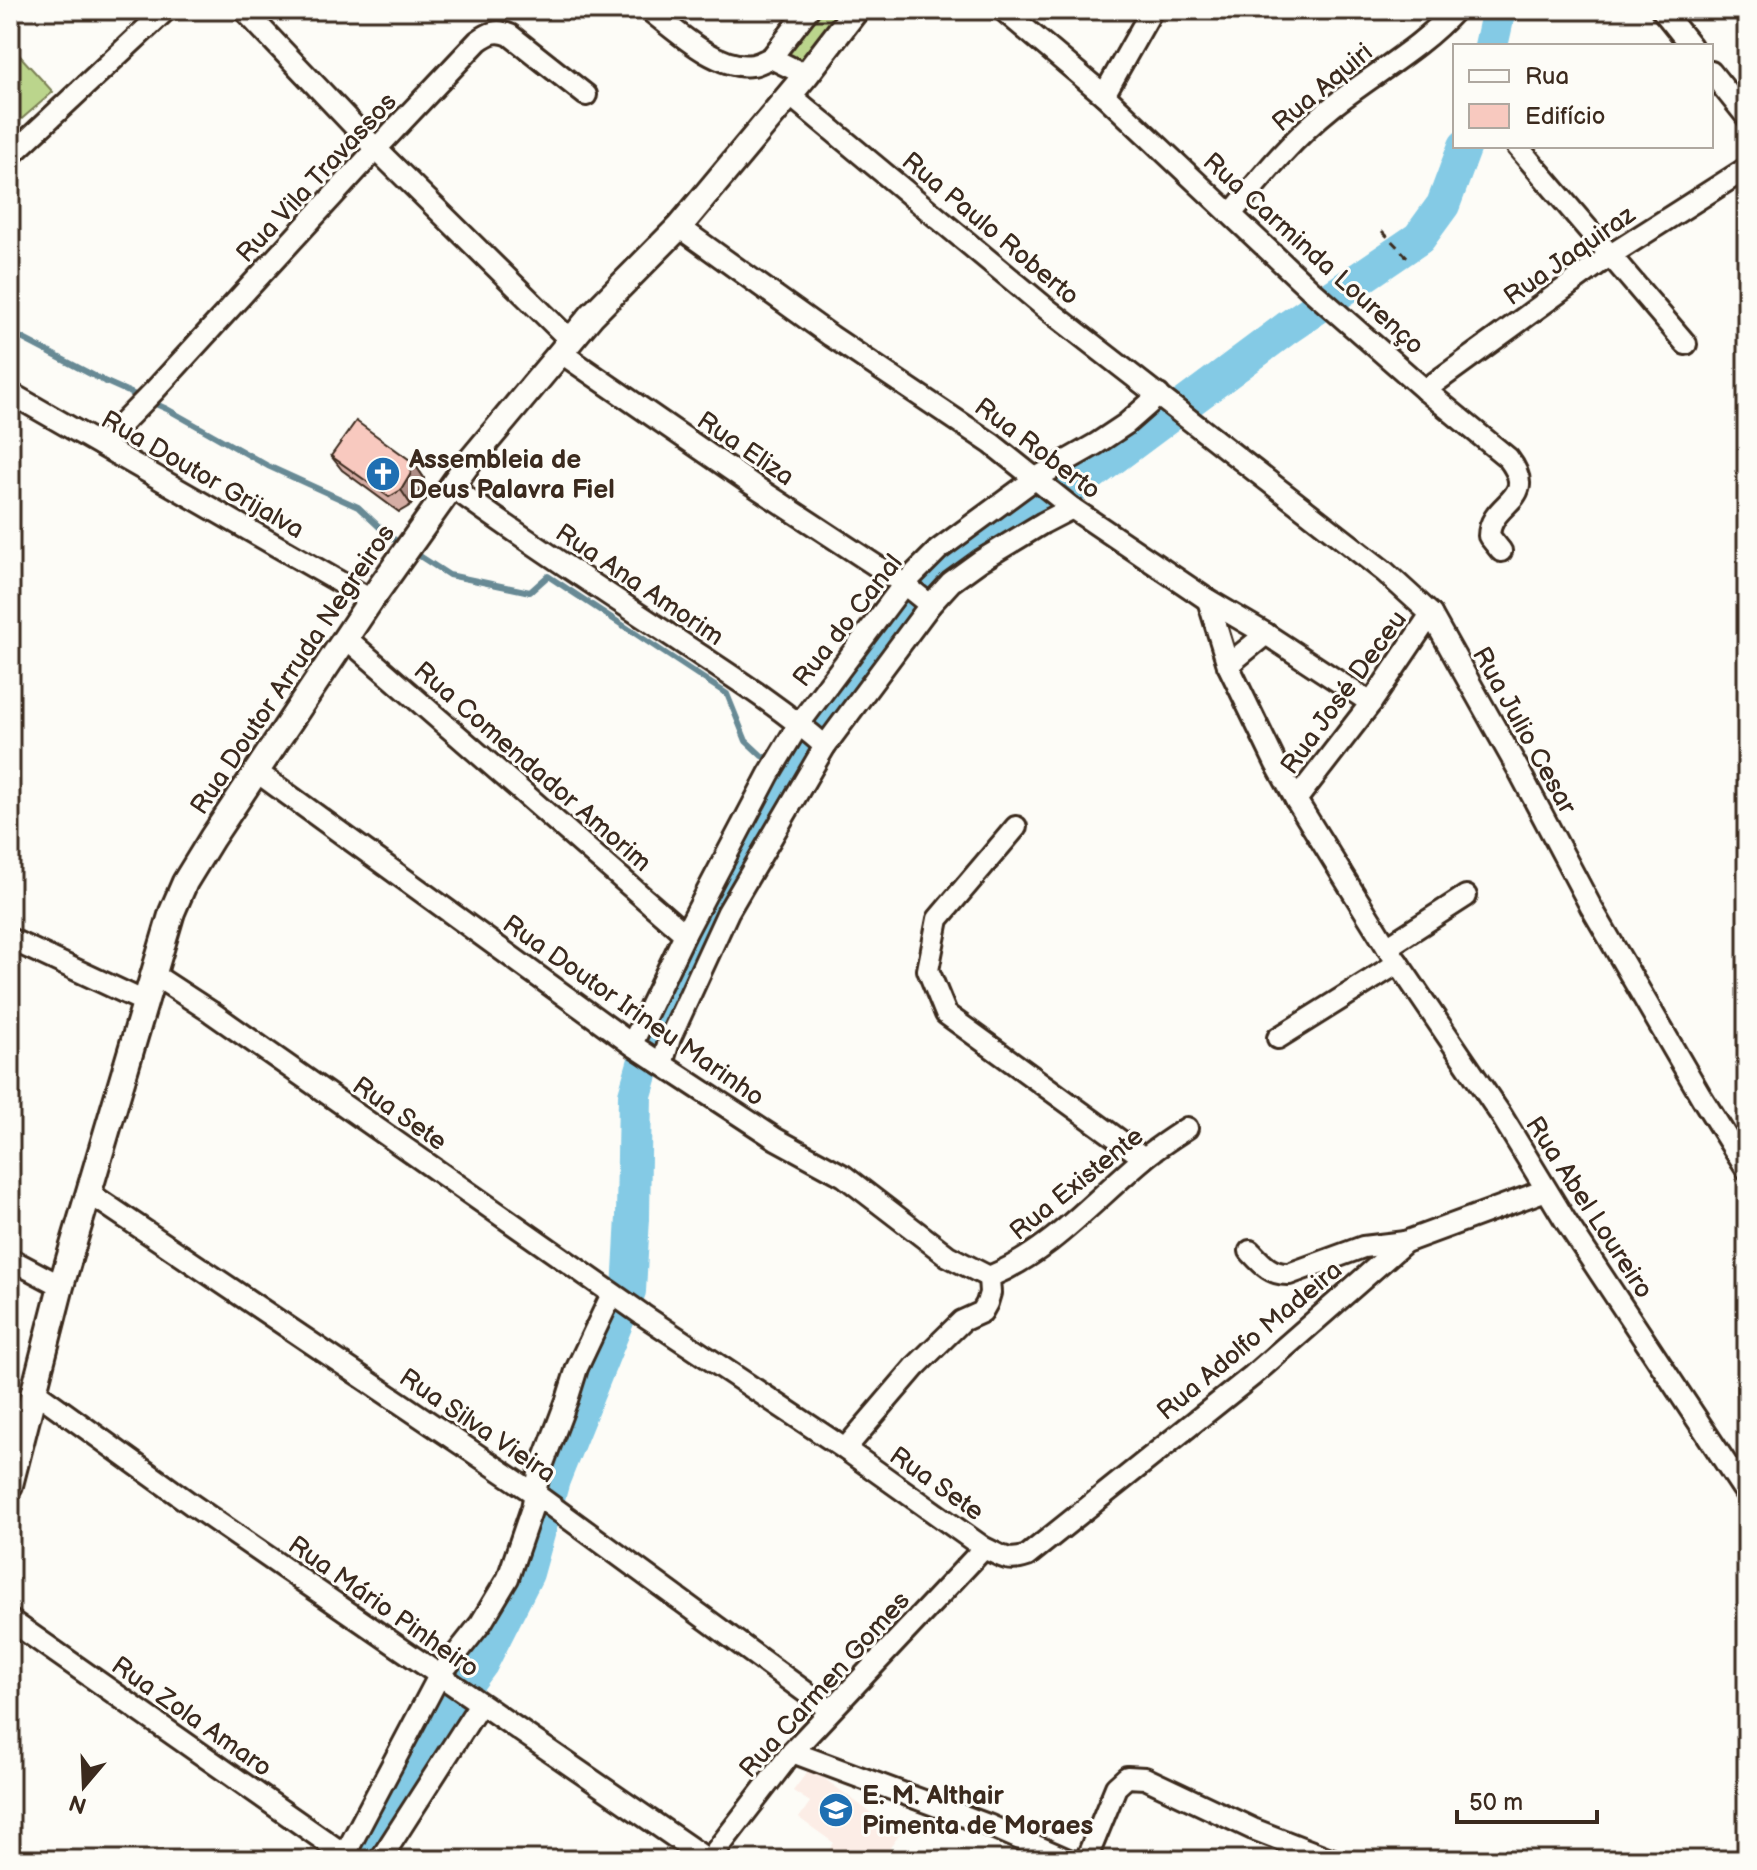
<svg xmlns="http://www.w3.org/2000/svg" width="1757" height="1870" font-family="'Balsamiq Sans',sans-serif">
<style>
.built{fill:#fcede6}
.green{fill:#bbd58c;stroke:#7b8055;stroke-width:2}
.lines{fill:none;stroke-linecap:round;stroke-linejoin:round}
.stream{stroke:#678a95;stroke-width:6}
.river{stroke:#84cae5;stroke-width:34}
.minor-casing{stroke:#3b2a1e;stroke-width:26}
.tertiary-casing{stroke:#3b2a1e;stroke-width:30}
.path{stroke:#3b2a1e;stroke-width:3;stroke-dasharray:8 6;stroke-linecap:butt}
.minor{stroke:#fdfcf7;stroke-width:20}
.tertiary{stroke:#fdfcf7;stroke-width:24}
.wall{fill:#d5ada4;stroke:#3b2a1e;stroke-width:2}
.shaded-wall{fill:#ae8d86;stroke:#3b2a1e;stroke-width:2}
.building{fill:#f8c9bf;stroke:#3b2a1e;stroke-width:2}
.labels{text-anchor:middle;stroke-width:6;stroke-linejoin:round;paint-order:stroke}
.street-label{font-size:26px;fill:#3b2a1e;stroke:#fdfcf7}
.poi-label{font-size:26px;font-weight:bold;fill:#3b2a1e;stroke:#fdfcf7;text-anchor:start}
</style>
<rect width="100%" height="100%" fill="#fdfcf7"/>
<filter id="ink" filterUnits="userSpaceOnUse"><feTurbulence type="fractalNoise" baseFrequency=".0125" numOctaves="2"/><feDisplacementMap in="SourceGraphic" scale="16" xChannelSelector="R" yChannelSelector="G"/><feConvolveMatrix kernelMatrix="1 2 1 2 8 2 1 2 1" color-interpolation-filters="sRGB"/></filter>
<g filter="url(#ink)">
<!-- built -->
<polygon class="built" points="810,1768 900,1834 881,1860 822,1860 834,1843 799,1818 810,1802 793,1791"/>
<!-- green -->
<g class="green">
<polygon points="817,10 845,10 799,62 780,57"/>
<polygon points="10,45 53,92 10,129"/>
</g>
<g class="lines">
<!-- stream -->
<g class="stream">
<polyline points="10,332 104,381 167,409 268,466 358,507 389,536 403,545"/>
<polyline points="412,551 449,575 530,592 548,576 727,694 746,741 762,756 771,760"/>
<polyline points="782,764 794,768"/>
</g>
<!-- river -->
<g class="river">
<polyline points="1491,46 1499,10"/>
<polyline points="356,1860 415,1767 437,1724 481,1664 527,1573 553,1480 629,1291 633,1217 635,1095 655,1026 788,777 825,718 940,560 1021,518 1070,490 1287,328 1419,238 1443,205 1465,146"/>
</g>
<!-- minor casing -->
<g class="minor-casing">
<g id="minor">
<polyline points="244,10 376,149 570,340"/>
<path d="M649 10C675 30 718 71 753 65 759 64 765 60 771 58"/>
<path d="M1003 10 1104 95 1311 290 1425 390 1508 458C1541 501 1490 500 1489 536L1501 551"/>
<polyline points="1662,10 1691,46"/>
<polyline points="1711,72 1747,117"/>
<polyline points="806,75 771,58 808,10"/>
<polyline points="790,95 1047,309 1385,572 1431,614 1518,769 1591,907 1702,1098 1747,1170"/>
<polyline points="1104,95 1152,10"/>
<polyline points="1517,146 1686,344"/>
<polyline points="10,156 166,10"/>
<path d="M1231 214C1263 175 1294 137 1333 106 1373 74 1421 48 1455 10"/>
<polyline points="679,227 831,336 992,444 1072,508 1208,600 1266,634 1371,703"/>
<polyline points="560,352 753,485 904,584 930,605"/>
<polyline points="1425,390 1609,256 1747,168"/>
<polyline points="10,393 371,600"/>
<path d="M101 445 154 391 376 149 478 41C489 33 497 29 510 35L586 95"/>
<path d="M451 486C527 542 607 593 685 645 733 677 782 708 825 746"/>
<polyline points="1208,600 1228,665 1276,764 1296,800 1387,947 1501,1115 1565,1220 1747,1495"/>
<polyline points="346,638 685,934"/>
<polyline points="1228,665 1266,634"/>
<polyline points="257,772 634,1046 776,1139 844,1176 948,1256 989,1277"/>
<polyline points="1296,800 1371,703 1431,614"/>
<polyline points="1016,827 938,919 928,970 946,1014 1144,1158"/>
<polyline points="10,939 145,1002"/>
<polyline points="1387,947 1466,896"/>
<path d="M153 974 211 1012 643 1315 845 1449 984 1548C1002 1556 1007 1563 1027 1556L1252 1376 1405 1242 1546 1190"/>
<polyline points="1278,1038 1398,963"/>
<polyline points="632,1044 685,934 769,774 799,724 904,584 938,550 1036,478 1096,444 1126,424 1159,395"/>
<polyline points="662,1064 670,1038 728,912 825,746 930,605 951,582 980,561 1043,523 1072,508"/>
<polyline points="89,1193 538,1496 830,1710"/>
<path d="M1250 1251C1262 1264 1271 1275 1289 1274L1363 1247 1405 1242"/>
<polyline points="10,1259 61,1286"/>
<polyline points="33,1390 191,1504 708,1860"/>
<path d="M845 1449 915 1367 962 1321 982 1312 987 1303 990 1293 989 1277C1050 1252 1092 1202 1142 1160 1156 1148 1172 1138 1187 1128"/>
<polyline points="10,1620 345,1855"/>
<polyline points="792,1752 988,1825 1068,1860"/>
<polyline points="342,1860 439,1676 481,1623 508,1578 532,1508 539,1474 567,1400 577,1368 612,1294"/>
<polyline points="380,1860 480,1704"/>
<polyline points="709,1860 792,1752 984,1548"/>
<polyline points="1086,1860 1116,1787 1127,1777 1145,1778 1253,1829 1333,1860"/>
</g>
</g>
<!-- tertiary casing -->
<g class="tertiary-casing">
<polyline id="tertiary" points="10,1485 61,1286 172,912 185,882 212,838 371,600 466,466 592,315 679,227 806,75 856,10"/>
</g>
<!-- path -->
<polyline class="path" points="1382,231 1411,261"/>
<!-- minor -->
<use href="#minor" class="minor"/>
<!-- tertiary -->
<use href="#tertiary" class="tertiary"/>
</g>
<!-- wall -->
<polygon class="wall" points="331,456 414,463 424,478 420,490 411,505 399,512 342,470"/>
<!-- shaded-wall -->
<polygon class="shaded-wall" points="414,463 424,478 420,490 411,505 401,490"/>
<!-- building -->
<polygon class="building" points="356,421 414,463 410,475 401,490 389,497 331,456"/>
</g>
<!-- icons -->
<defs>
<g id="church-disc" transform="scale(1.8)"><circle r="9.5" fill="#1f6fb2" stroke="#fdfcf7"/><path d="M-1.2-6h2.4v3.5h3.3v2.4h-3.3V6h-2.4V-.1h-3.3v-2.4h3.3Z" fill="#fff"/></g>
<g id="school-disc" transform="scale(1.8)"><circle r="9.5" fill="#1f6fb2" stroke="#fdfcf7"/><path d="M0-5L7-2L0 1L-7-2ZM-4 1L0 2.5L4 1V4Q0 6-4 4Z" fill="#fff"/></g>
</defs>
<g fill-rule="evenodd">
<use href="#church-disc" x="383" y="474"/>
<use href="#school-disc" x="836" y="1810"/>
</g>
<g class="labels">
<!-- street labels -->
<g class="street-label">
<text transform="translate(1322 87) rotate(-40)" y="9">Rua Aquiri</text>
<text transform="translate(316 177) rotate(-47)" y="9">Rua Vila Travassos</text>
<text transform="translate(991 228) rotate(40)" y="9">Rua Paulo Roberto</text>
<text transform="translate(1314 253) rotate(42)" y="9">Rua Carminda Lourenço</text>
<text transform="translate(1569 255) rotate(-35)" y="9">Rua Jaquiraz</text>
<text transform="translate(746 448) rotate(34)" y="9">Rua Eliza</text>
<text transform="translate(1038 448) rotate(37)" y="9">Rua Roberto</text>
<text transform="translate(203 474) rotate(30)" y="9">Rua Doutor Grijalva</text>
<text transform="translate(640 584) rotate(34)" y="9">Rua Ana Amorim</text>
<text transform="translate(847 620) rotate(-52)" y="9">Rua do Canal</text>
<text transform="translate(292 669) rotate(-56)" y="9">Rua Doutor Arruda Negreiros</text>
<text transform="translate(1343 692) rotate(-54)" y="9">Rua José Deceu</text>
<text transform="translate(1525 730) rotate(61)" y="9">Rua Julio Cesar</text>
<text transform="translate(533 766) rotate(41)" y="9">Rua Comendador Amorim</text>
<text transform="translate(634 1010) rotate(35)" y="9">Rua Doutor Irineu Marinho</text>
<text transform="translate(400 1113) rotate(35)" y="9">Rua Sete</text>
<text transform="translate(1076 1183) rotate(-39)" y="9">Rua Existente</text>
<text transform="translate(1590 1207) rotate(57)" y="9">Rua Abel Loureiro</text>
<text transform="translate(1249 1340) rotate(-40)" y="9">Rua Adolfo Madeira</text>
<text transform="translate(478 1425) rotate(34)" y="9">Rua Silva Vieira</text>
<text transform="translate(937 1483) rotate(35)" y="9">Rua Sete</text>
<text transform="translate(384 1606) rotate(35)" y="9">Rua Mário Pinheiro</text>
<text transform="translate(824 1684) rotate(-48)" y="9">Rua Carmen Gomes</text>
<text transform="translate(192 1716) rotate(35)" y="9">Rua Zola Amaro</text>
</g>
<!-- poi labels -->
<g class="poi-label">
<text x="409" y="468">Assembleia de<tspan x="409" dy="30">Deus Palavra Fiel</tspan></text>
<text x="862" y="1804">E. M. Althair<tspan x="862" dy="30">Pimenta de Moraes</tspan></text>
</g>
</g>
<!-- margin -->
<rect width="1757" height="1870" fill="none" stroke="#fdfcf7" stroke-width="40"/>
<rect x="20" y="20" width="1717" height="1830" fill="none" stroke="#3b2a1e" stroke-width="3" filter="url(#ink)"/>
<!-- legend -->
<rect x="1453" y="44" width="260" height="104" fill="#fdfcf7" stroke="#afa8a0" stroke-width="2"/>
<rect x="1469" y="70" width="40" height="12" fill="#fdfcf7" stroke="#afa8a0" stroke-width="2"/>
<text x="1525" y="84" font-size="24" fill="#3b2a1e">Rua</text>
<rect x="1469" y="104" width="40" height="24" fill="#f8c9bf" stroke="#afa8a0" stroke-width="2"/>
<text x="1525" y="124" font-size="24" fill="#3b2a1e">Edifício</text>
<!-- north arrow -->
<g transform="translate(84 1786) rotate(199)" stroke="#fdfcf7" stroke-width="6" paint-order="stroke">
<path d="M0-6L14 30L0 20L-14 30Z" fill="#3b2a1e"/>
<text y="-12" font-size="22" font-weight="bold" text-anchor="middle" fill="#3b2a1e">N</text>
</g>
<!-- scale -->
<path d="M1457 1810v12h140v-12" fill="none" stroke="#3b2a1e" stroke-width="4"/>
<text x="1469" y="1810" font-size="24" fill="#3b2a1e" stroke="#fdfcf7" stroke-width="6" paint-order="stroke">50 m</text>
</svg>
